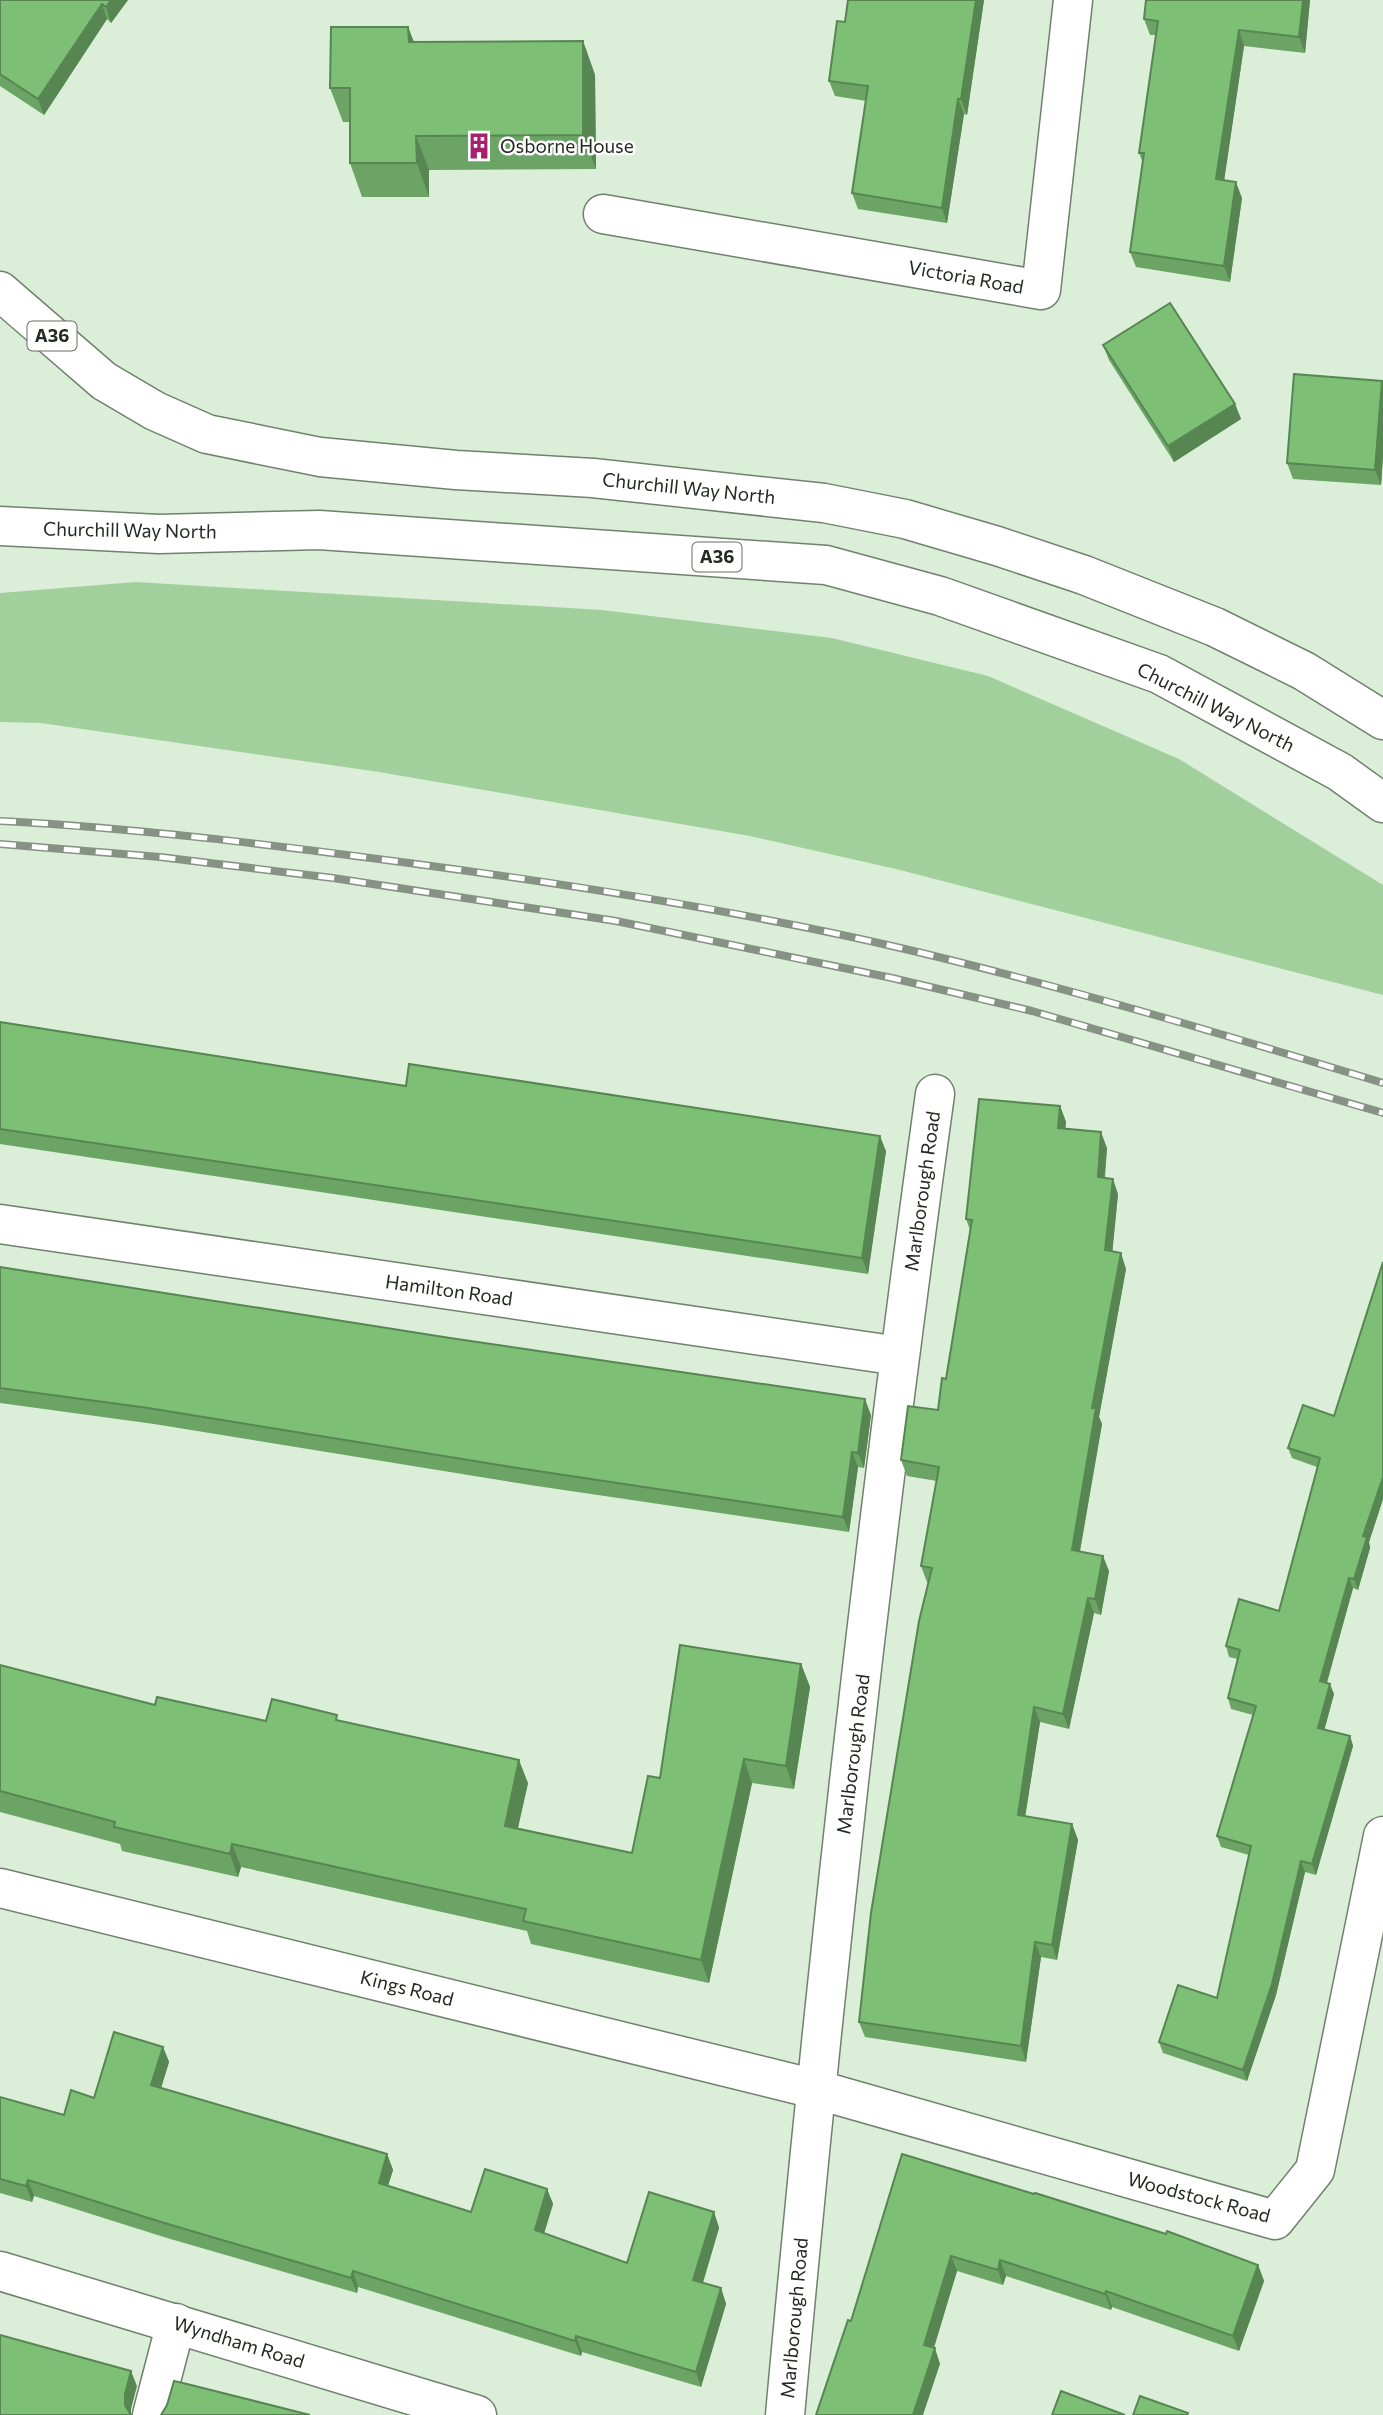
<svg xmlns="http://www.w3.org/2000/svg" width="1383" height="2415" font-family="Commissioner,sans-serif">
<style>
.green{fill:#a2d09c}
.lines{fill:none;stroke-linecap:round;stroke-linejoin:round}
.minor-casing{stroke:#70816e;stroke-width:41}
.highway-casing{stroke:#70816e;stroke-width:41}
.minor{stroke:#fff;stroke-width:38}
.highway{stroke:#fff;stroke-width:38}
.rail-casing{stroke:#869384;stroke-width:8}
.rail{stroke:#fff;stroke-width:5;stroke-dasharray:16;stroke-linecap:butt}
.wall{fill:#6ba465}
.shaded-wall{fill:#578652}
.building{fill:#7cbf75;stroke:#578652;stroke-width:2}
.labels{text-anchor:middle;stroke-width:5;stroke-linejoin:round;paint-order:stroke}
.shield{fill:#fff;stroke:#656a64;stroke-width:2}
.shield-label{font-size:18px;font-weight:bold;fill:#232a22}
.poi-label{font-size:19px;fill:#232a22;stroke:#fff;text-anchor:start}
.street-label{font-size:19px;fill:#232a22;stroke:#fff}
</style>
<rect width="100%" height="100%" fill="#dbeed8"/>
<!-- green -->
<polygon class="green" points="136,582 602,610 832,638 988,676 1179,759 1383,885 1383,995 896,869 750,836 379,772 41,723 0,722 0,593"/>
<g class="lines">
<!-- minor casing -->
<g class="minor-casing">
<g id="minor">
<polyline points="603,214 1041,290 1073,0"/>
<polyline points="0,1224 899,1356"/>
<polyline points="0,1888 815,2089 1275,2220 1315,2170 1383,1836"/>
<polyline points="0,2271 477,2415"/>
<polyline points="152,2415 176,2323"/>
<path d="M785 2415C825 1974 874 1533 935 1094"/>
</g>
</g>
<!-- highway casing -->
<g class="highway-casing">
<g id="highway">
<polyline points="0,291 104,381 155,411 207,434 320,457 456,470 593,478 824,503 905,519 997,546 1084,575 1215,627 1304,671 1383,720"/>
<polyline points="0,526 159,534 319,530 826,565 940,596 1159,674 1340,772 1383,803"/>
</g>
</g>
<!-- minor -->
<use href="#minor" class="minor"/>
<!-- highway -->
<use href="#highway" class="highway"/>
<!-- rail casing -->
<g class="rail-casing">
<g id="rail">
<path d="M0 821C137 828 273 845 409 863 575 885 742 911 905 949 1066 987 1225 1035 1383 1083"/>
<polyline points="0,844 160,857 333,878 616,921 892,978 1032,1011 1383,1113"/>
</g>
</g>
<!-- rail -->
<use href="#rail" class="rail"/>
</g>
<!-- wall -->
<g class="wall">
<polygon points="0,0 128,0 111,23 107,19 44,115 0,86"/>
<polygon points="984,0 967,115 964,114 947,223 858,209 852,193 866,101 835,96 829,81 845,22"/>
<polygon points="1310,0 1305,53 1244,46 1224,180 1242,198 1230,282 1136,267 1130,252 1143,163 1139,153 1156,35 1150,35 1144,19"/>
<polygon points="408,27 414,42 583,41 595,75 596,169 429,170 429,197 362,197 350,163 350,122 343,122 330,88"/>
<polygon points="1103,345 1235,404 1241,419 1174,462 1109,360"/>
<polygon points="1382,381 1383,383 1383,456 1381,485 1293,479 1287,463"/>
<polygon points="0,1022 406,1086 886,1151 868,1274 0,1144"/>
<polygon points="1060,1106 1066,1122 1065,1129 1107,1148 1105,1178 1118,1194 1112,1252 1126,1269 1099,1417 1102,1424 1080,1552 1109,1571 1101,1615 1094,1613 1069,1729 1040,1722 1025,1816 1072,1824 1078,1840 1057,1960 1041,1957 1026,2062 865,2037 859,2022 928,1582 927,1582 921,1566 937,1481 907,1476 901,1460 938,1410 946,1379 970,1230 966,1219"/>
<polygon points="1383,1262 1383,1499 1369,1542 1370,1548 1358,1590 1353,1588 1327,1683 1334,1694 1324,1729 1350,1736 1353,1746 1316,1875 1305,1872 1276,1995 1247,2081 1163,2053 1159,2042 1217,1998 1249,1855 1221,1847 1217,1836 1253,1715 1231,1709 1228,1698 1238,1659 1229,1657 1226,1646 1279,1611 1317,1467 1292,1458 1288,1448 1334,1416"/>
<polygon points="0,1267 871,1415 864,1468 858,1467 849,1532 530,1485 154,1424 0,1403"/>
<polygon points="801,1664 810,1687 794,1789 752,1783 709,1983 531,1944 527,1931 241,1867 238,1877 122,1851 120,1844 0,1812 0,1665 155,1705 266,1721 339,1720 528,1783 518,1828 632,1853 660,1778"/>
<polygon points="163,2047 169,2062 161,2088 387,2154 393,2170 388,2186 471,2212 547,2189 553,2204 544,2234 627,2263 714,2212 719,2228 703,2283 721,2288 726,2304 701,2387 582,2352 581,2356 358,2287 357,2293 167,2238 34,2196 32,2202 0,2193 0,2097 64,2115 94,2098"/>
<polygon points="902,2154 1258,2265 1264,2281 1239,2351 1112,2307 1111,2310 1006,2276 1003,2285 957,2271 934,2348 940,2364 851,2321"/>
</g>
<!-- shaded-wall -->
<g class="shaded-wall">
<polygon points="111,0 128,0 111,23 106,7"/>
<polygon points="976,0 984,0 967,115 961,99"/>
<polygon points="1303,0 1310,0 1305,53 1299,37"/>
<polygon points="102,4 107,19 44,115 38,99"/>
<polygon points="408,27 421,61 409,42"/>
<polygon points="1239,30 1244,46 1222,195 1216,179"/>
<polygon points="583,41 595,75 596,169 583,135"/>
<polygon points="958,99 964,114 947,223 942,208"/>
<polygon points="416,136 429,170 429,197 417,163"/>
<polygon points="1236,182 1242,198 1230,282 1224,266"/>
<polygon points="1382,381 1383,383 1383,456 1381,485 1375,470"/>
<polygon points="1235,404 1241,419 1174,462 1168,446"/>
<polygon points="1060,1106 1066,1122 1064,1144 1058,1128"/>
<polygon points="1101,1132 1107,1148 1103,1193 1098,1177"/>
<polygon points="880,1136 886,1151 868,1274 862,1258"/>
<polygon points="1113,1179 1118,1194 1111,1266 1105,1250"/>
<polygon points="1121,1253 1126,1269 1099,1417 1102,1424 1077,1566 1072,1550 1092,1408"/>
<polygon points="865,1399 871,1415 864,1468 858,1453"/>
<polygon points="852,1452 858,1467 849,1532 843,1517"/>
<polygon points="1383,1477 1383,1499 1369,1542 1370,1548 1358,1590 1354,1579 1363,1536"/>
<polygon points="1103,1556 1109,1571 1101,1615 1095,1599"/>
<polygon points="1349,1578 1353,1588 1324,1692 1320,1681"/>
<polygon points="1088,1598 1094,1613 1069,1729 1063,1714"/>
<polygon points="801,1664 810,1687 794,1789 786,1766"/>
<polygon points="1330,1684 1334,1694 1322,1739 1318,1728"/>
<polygon points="1034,1707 1040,1722 1023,1831 1018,1815"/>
<polygon points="1350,1736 1353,1746 1316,1875 1312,1864"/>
<polygon points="744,1759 752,1783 709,1983 701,1960"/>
<polygon points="519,1760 528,1783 513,1849 505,1826"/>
<polygon points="1072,1824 1078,1840 1057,1960 1052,1945"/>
<polygon points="232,1844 241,1867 238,1877 230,1854"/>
<polygon points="1301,1861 1305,1872 1276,1995 1247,2081 1243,2070"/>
<polygon points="1035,1942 1041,1957 1026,2062 1021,2046"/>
<polygon points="163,2047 169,2062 157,2101 151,2085"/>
<polygon points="387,2154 393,2170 384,2198 379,2183"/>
<polygon points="28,2180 34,2196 32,2202 26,2186"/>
<polygon points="547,2189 553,2204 540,2246 535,2230"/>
<polygon points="714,2212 719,2228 699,2295 693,2280"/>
<polygon points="951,2256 957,2271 930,2360 924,2345"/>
<polygon points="1000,2260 1006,2276 1003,2285 998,2270"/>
<polygon points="1258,2265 1264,2281 1239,2351 1233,2336"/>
<polygon points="353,2271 358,2287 357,2293 351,2278"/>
<polygon points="721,2288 726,2304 701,2387 696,2372"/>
<polygon points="1106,2291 1112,2307 1111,2310 1105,2294"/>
<polygon points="576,2336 582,2352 581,2356 575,2341"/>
<polygon points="935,2348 940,2364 923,2415 913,2415"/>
<polygon points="131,2371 137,2386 131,2409 131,2415 125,2405 125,2394"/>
</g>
<!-- building -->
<g class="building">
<polygon points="0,0 111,0 106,7 102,4 38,99 0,74"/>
<polygon points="848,0 976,0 961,99 958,99 942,208 852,193 868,86 829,81 837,21 845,22"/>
<polygon points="1146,0 1303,0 1299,37 1239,30 1216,179 1236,182 1224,266 1130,252 1144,153 1139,153 1158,21 1144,19"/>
<polygon points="331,27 408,27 409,42 583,41 583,135 416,136 417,163 350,163 350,88 330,88"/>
<polygon points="1170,303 1235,404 1168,446 1103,345"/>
<polygon points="1294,374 1382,381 1375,470 1287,463"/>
<polygon points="0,1022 406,1086 409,1064 880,1136 862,1258 0,1129"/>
<polygon points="979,1099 1060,1106 1058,1128 1101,1132 1098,1177 1113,1179 1105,1250 1121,1253 1092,1408 1096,1408 1072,1550 1103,1556 1095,1599 1088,1598 1063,1714 1034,1707 1018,1815 1072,1824 1052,1945 1035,1942 1021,2046 859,2022 871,1913 919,1621 932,1568 921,1566 939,1467 901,1460 908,1406 938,1410 942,1378 946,1379 972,1220 966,1219"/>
<polygon points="1383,1262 1383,1477 1363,1536 1367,1537 1354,1579 1349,1578 1320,1681 1330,1684 1318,1728 1350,1736 1312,1864 1301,1861 1272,1984 1243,2070 1159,2042 1178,1985 1217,1998 1251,1846 1217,1836 1256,1706 1228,1698 1240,1650 1226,1646 1239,1599 1279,1611 1320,1458 1288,1448 1303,1405 1334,1416"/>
<polygon points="0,1267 450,1338 865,1399 858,1453 852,1452 843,1517 524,1469 148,1408 0,1388"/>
<polygon points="680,1645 801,1664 786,1766 744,1759 701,1960 523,1921 526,1909 232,1844 230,1854 114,1827 115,1822 0,1791 0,1665 155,1705 157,1697 266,1721 272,1699 337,1715 336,1720 519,1760 505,1826 632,1853 648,1776 660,1778"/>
<polygon points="114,2032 163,2047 151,2085 387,2154 379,2183 471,2212 485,2169 547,2189 535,2230 627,2263 649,2192 714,2212 693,2280 721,2288 696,2372 576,2336 575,2341 353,2271 351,2278 161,2222 28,2180 26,2186 0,2179 0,2097 64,2115 71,2090 94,2098"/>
<polygon points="902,2154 1034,2194 1035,2193 1166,2234 1167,2231 1258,2265 1233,2336 1106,2291 1105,2294 1000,2260 998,2270 951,2256 924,2345 935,2348 913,2415 816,2415 848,2320 851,2321"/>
<polygon points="0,2335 131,2371 125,2394 125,2405 131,2415 0,2415"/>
<polygon points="174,2381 187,2384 310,2415 161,2415 167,2405"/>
<polygon points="1061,2391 1125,2415 1052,2415"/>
<polygon points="1140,2396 1188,2413 1187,2415 1133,2415"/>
</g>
<!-- icons -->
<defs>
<g id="building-bare" transform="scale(2.1)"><path d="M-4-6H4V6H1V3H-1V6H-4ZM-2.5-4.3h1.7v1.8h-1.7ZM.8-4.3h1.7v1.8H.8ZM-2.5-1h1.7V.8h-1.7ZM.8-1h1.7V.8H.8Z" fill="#a5216d" stroke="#fff" stroke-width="2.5" paint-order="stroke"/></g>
</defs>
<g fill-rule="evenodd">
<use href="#building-bare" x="479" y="146"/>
</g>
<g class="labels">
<!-- shield labels -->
<g class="shield">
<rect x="27.5" y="321.5" width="49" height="29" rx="5"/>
<rect x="692.5" y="542.5" width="49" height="29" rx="5"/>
</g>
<g class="shield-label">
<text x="52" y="342">A36</text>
<text x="717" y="563">A36</text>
</g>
<!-- poi labels -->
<g class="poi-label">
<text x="500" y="153">Osborne House</text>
</g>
<!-- street labels -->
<g class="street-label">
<text transform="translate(966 277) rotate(10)" y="7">Victoria Road</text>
<text transform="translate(689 488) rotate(6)" y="7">Churchill Way North</text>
<text transform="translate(130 530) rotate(1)" y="7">Churchill Way North</text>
<text transform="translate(1216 707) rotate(27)" y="7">Churchill Way North</text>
<text transform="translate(922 1191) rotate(-82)" y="7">Marlborough Road</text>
<text transform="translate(449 1290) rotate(8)" y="7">Hamilton Road</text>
<text transform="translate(853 1754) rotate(-83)" y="7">Marlborough Road</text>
<text transform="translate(407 1988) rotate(14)" y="7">Kings Road</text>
<text transform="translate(1199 2197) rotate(15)" y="7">Woodstock Road</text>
<text transform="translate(794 2318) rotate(-85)" y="7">Marlborough Road</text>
<text transform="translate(239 2342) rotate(17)" y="7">Wyndham Road</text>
</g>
</g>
</svg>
